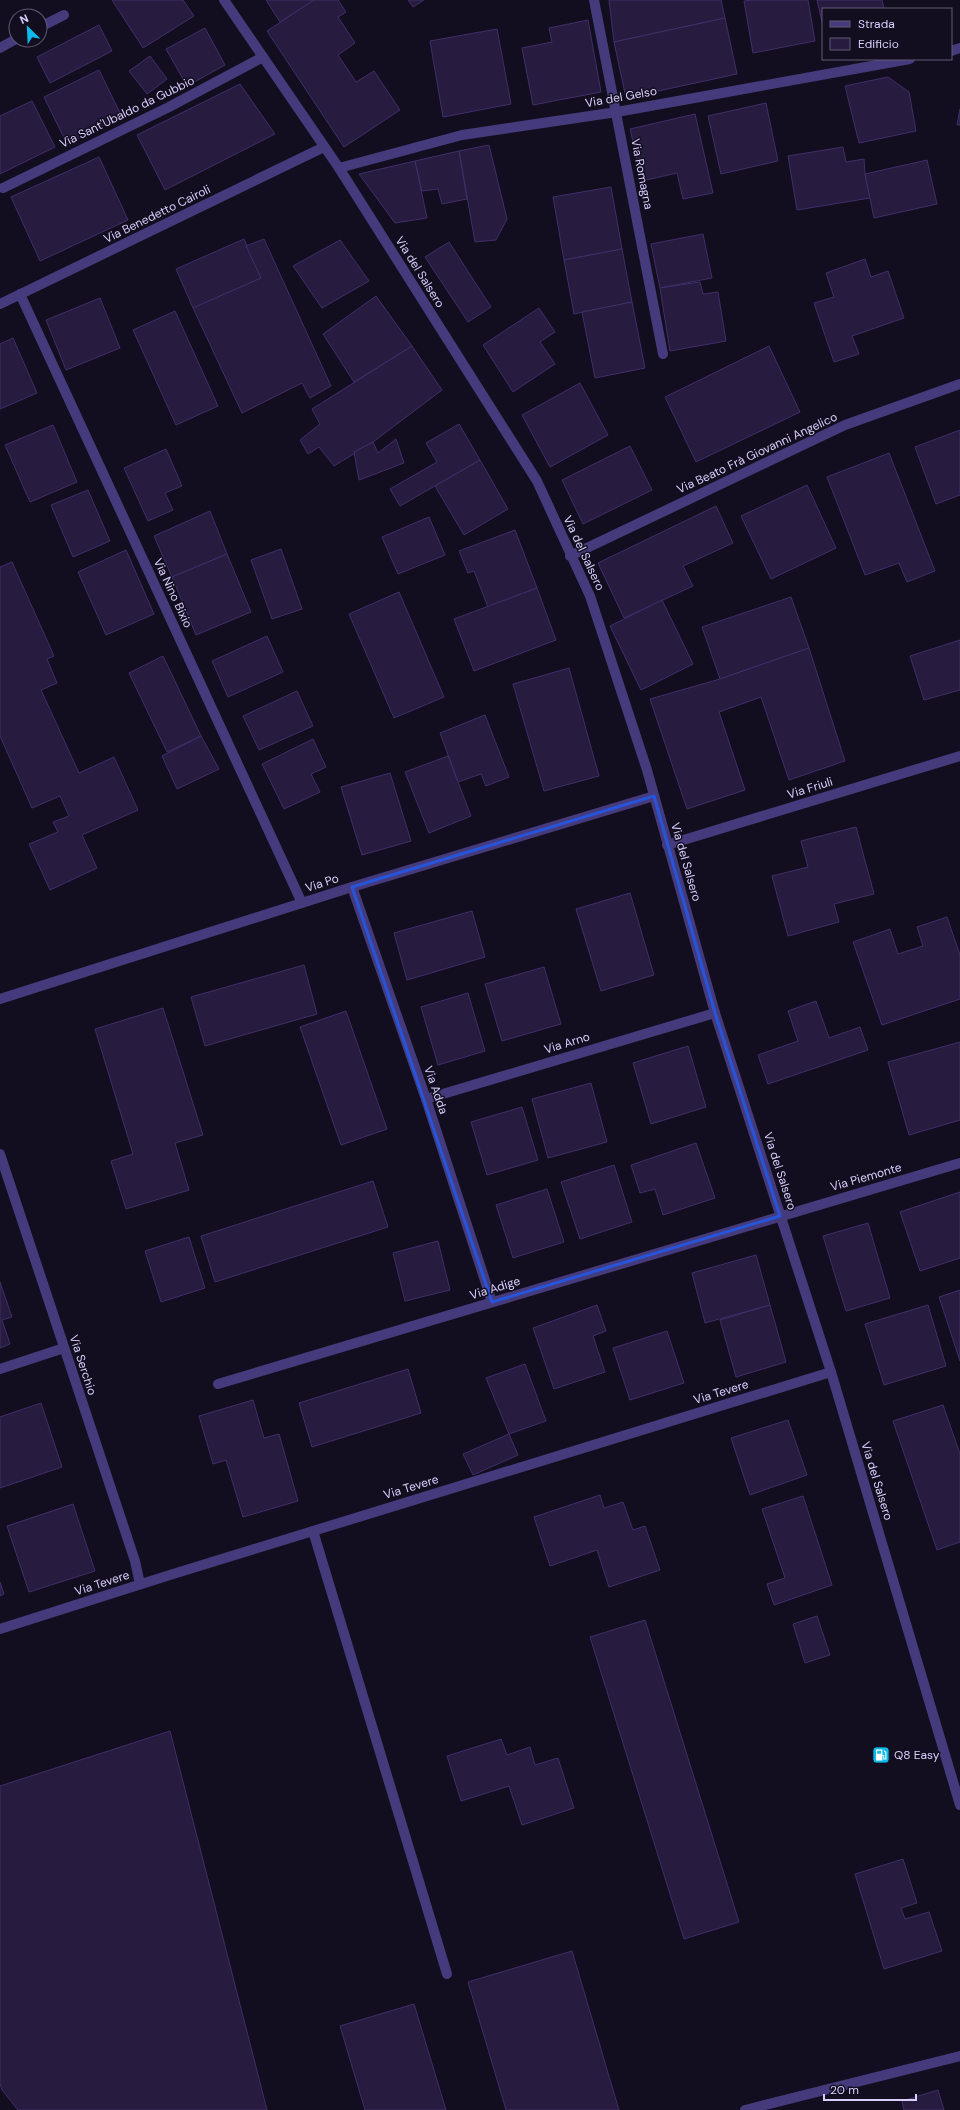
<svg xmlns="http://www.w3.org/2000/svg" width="960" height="2110" font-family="'DM Sans',sans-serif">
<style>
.building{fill:#271b3f;stroke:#412e6a}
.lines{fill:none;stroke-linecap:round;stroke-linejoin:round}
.lane{stroke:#453b7c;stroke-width:10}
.street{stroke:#453b7c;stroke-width:10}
.marked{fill:none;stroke:#2654da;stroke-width:3;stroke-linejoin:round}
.labels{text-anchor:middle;stroke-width:3;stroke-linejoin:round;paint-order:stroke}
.street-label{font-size:12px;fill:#d9cffd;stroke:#130e1f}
.poi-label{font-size:12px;fill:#d9cffd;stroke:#130e1f;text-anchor:start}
</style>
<rect width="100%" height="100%" fill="#130e1f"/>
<!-- building -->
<g class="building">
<polygon points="112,0 183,0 194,16 143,48"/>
<polygon points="266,0 314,0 280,22"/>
<polygon points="314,0 338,0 346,12 338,17 355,43 338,55 356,82 374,71 400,110 344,147 267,31"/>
<polygon points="408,0 424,0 413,7"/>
<polygon points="609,0 721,0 725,18 614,42"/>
<polygon points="752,0 808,0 815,41 753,53 744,1"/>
<polygon points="817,0 882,0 884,9 823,9 823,26"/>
<polygon points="725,18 737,74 626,98 614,42"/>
<polygon points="588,20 601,92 533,105 522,48 552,42 549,28"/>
<polygon points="99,25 112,51 50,83 37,57"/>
<polygon points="205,28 225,65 187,86 166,49"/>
<polygon points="497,29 511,104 443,117 430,41"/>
<polygon points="150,56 167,79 147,94 129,71"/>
<polygon points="99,70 122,117 67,144 44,97"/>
<polygon points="888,77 909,92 916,131 859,143 845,86"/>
<polygon points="240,84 275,134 165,190 137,135"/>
<polygon points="32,101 55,147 0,174 0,116"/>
<polygon points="766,103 778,161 721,174 708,116"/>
<polygon points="960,109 960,125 957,125"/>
<polygon points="695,114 713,193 683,199 677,173 642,181 630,129"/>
<polygon points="489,145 507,219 496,240 475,242 459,151"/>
<polygon points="843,147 846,162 864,159 865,174 870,198 797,210 788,156"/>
<polygon points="459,151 467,199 442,204 438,189 422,191 415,161"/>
<polygon points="99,157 128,220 40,261 11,197"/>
<polygon points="927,160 937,204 874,218 865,174"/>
<polygon points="415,161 427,218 395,223 359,174"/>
<polygon points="611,187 622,249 564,260 553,197"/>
<polygon points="703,234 712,278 660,288 651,244"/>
<polygon points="244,239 261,278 193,308 176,269"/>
<polygon points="264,239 331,386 310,398 302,383 242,413 193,308 261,278 246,246"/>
<polygon points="340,240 369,281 322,308 293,266"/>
<polygon points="449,242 491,307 468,322 425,257"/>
<polygon points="622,249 632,302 574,314 564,260"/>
<polygon points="865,259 871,277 888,271 904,318 852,336 859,354 834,362 814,303 834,297 826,273"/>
<polygon points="700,282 703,294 718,292 726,341 670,351 660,288"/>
<polygon points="376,296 412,346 354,382 323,334"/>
<polygon points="100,298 120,348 66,370 46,320"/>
<polygon points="632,302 645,368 595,378 582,312"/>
<polygon points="539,308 555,332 540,342 555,364 513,392 483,345"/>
<polygon points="175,311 218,406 176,425 133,330"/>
<polygon points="13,338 37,393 0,409 0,344"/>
<polygon points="412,346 442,390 373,442 334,466 319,447 308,454 300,440 320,424 312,409"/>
<polygon points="769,346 800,412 696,462 665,397"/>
<polygon points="580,383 608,435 550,467 522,415"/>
<polygon points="459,424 480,460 400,506 390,489 437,462 426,443"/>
<polygon points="53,425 77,482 30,502 5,445"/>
<polygon points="960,430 960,495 936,504 915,447"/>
<polygon points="396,439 404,463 359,480 354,452 373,442 378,453"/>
<polygon points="630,446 652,490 583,524 562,480"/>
<polygon points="166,449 182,486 165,493 173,510 148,521 124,468"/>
<polygon points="889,453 935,571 907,582 899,563 865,575 827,477"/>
<polygon points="480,460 508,509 464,535 435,486"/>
<polygon points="807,485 836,548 771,579 741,516"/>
<polygon points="88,490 110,541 73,557 51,505"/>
<polygon points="716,506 733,543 683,566 693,586 624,618 598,563"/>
<polygon points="210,511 227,554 172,577 154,536"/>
<polygon points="429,517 445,555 398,574 382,537"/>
<polygon points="515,530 537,588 488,607 474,571 468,573 459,551"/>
<polygon points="281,549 302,609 272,619 251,560"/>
<polygon points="126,550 154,614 106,635 78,572"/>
<polygon points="227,554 251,612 196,635 172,577"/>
<polygon points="12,562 54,656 47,659 57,683 41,690 79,773 114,757 138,810 82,835 97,868 50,890 29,844 58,832 53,822 69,816 60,796 32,808 0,736 0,567"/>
<polygon points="537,588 556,640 474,671 454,619"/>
<polygon points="399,592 444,697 394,718 349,614"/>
<polygon points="791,597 809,648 720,679 702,627"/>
<polygon points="662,600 693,664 641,690 610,626"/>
<polygon points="267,636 283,672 228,697 212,661"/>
<polygon points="960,640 960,690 924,700 910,656"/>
<polygon points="809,648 845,761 789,780 761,697 719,712 745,790 687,809 650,699 720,679"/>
<polygon points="163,656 201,736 167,752 129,673"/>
<polygon points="569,668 599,776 544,791 513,684"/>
<polygon points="297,691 313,726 259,750 243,716"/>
<polygon points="485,715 509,777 486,786 481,774 458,782 440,733"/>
<polygon points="201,736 219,769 177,789 162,756"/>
<polygon points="313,739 326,767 311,774 320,792 284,809 262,764"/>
<polygon points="448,756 471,816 429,833 405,772"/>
<polygon points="390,773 411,841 362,855 341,787"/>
<polygon points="856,827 874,894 834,904 839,922 788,936 772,876 808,867 801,841"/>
<polygon points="630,893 654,975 601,991 576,909"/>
<polygon points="472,911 485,957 407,980 394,933"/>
<polygon points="947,917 960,955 960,999 882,1025 853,942 890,929 898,954 923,946 917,927"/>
<polygon points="304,965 317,1014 205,1046 191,997"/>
<polygon points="544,967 561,1024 502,1041 485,984"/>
<polygon points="468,993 485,1051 438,1065 421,1007"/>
<polygon points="816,1001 829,1038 860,1027 868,1050 768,1084 758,1055 798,1041 788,1011"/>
<polygon points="163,1008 203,1135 175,1143 189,1190 126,1209 111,1161 133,1154 95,1029"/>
<polygon points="346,1011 387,1129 341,1145 300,1027"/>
<polygon points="960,1042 960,1120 909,1135 888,1062"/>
<polygon points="688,1046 706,1107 651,1124 633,1063"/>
<polygon points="591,1083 607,1142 548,1158 532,1099"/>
<polygon points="522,1107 538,1160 487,1175 471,1122"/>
<polygon points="696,1143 715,1198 663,1215 655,1189 640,1193 631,1165"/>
<polygon points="614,1165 632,1222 580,1239 561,1182"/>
<polygon points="373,1181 388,1227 215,1282 201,1236"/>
<polygon points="547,1189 564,1242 513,1258 496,1205"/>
<polygon points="960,1192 960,1258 920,1271 900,1212"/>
<polygon points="868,1223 890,1298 846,1311 823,1236"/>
<polygon points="189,1237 205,1288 161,1302 145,1251"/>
<polygon points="438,1241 450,1290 405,1301 393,1253"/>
<polygon points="756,1255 770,1305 705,1323 692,1273"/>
<polygon points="0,1282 12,1317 2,1320 10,1344 0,1348"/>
<polygon points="960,1290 960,1361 939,1297"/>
<polygon points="597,1305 606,1331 593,1336 605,1372 554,1389 533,1328"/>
<polygon points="770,1305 786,1362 736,1377 720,1320"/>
<polygon points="928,1305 946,1366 884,1385 865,1324"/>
<polygon points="667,1331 684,1383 630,1400 613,1348"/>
<polygon points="525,1364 546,1421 509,1434 486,1378"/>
<polygon points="408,1369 421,1413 312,1447 299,1403"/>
<polygon points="253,1400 264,1438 279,1434 298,1501 243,1517 226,1460 213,1464 199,1416"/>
<polygon points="41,1403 62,1467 0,1488 0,1417"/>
<polygon points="943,1405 960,1454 960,1542 937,1550 893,1421"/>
<polygon points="788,1420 807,1475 750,1495 731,1438"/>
<polygon points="509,1434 518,1455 473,1475 463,1454"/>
<polygon points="600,1495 604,1508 623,1502 633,1530 645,1526 660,1570 609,1587 597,1550 550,1566 534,1517"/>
<polygon points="803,1496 832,1585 774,1605 767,1584 785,1578 762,1509"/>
<polygon points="73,1504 95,1571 29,1592 7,1526"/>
<polygon points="0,1582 4,1594 0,1596"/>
<polygon points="817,1616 830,1655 805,1663 793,1624"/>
<polygon points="645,1620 739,1922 684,1939 590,1637"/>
<polygon points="170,1731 267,2110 18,2110 2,2090 0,2084 0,1786"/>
<polygon points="501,1739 507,1755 530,1747 535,1765 558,1758 574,1808 522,1825 509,1786 461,1801 447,1756"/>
<polygon points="903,1859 917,1903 901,1908 905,1919 929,1912 942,1951 884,1969 855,1874"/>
<polygon points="572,1951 619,2110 506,2110 468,1982"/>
<polygon points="414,2004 446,2110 365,2110 340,2026"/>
<polygon points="938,2090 944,2110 904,2110 902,2101"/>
</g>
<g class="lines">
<!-- lane -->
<g class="lane">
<polyline points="40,27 64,15"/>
<polyline points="0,48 16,39"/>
<polyline points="313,1531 447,1974"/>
<polyline points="745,2110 960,2056"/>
</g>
<!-- street -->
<g class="street">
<polyline points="224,0 339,168 537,481 590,596 647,770 715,1013 831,1372 960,1805"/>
<polyline points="594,0 663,354"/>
<polyline points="951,51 960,48"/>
<polyline points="339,168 462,135 617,112 910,59"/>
<polyline points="3,188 169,107 263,57"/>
<polyline points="20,294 302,903"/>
<polyline points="0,304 324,147"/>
<polyline points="570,556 845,425 960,384"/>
<polyline points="667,845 960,756"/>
<polyline points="352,887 426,1099 492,1302"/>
<polyline points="0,999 352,887 654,796"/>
<polyline points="426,1099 715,1013"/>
<polyline points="0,1154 135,1561 140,1584"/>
<polyline points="0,1369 64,1348"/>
<polyline points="218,1384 960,1163"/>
<polyline points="0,1629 173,1574 831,1372"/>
</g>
</g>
<!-- marked area -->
<path class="marked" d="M654 796 715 1013 780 1216 492 1302 352 887Z"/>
<!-- icons -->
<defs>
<g id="fuel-square" transform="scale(0.9)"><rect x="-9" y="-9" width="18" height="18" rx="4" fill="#0cbaeb" stroke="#130e1f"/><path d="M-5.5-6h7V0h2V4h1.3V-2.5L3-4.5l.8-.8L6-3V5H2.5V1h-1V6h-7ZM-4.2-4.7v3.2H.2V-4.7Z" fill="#fff"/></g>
</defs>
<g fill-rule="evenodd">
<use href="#fuel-square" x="881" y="1755"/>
</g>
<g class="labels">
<!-- street labels -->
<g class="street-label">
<text transform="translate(621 97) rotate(-10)" y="4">Via del Gelso</text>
<text transform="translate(127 112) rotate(-26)" y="4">Via Sant'Ubaldo da Gubbio</text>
<text transform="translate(642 174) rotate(79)" y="4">Via Romagna</text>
<text transform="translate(157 214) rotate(-26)" y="4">Via Benedetto Cairoli</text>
<text transform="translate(420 272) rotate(58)" y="4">Via del Salsero</text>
<text transform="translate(757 453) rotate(-25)" y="4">Via Beato Frà Giovanni Angelico</text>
<text transform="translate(584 553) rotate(65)" y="4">Via del Salsero</text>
<text transform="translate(173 593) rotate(65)" y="4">Via Nino Bixio</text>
<text transform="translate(810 788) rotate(-17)" y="4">Via Friuli</text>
<text transform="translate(686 862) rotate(74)" y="4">Via del Salsero</text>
<text transform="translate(322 883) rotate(-18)" y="4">Via Po</text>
<text transform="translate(567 1043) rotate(-17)" y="4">Via Arno</text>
<text transform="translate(436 1090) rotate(71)" y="4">Via Adda</text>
<text transform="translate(780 1171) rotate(72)" y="4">Via del Salsero</text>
<text transform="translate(866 1177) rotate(-16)" y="4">Via Piemonte</text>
<text transform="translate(495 1288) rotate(-17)" y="4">Via Adige</text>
<text transform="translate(83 1365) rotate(72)" y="4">Via Serchio</text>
<text transform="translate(721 1392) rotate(-17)" y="4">Via Tevere</text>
<text transform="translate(877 1481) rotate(73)" y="4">Via del Salsero</text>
<text transform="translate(411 1487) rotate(-17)" y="4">Via Tevere</text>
<text transform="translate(102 1583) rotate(-18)" y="4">Via Tevere</text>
</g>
<!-- poi labels -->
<g class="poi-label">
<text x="894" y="1759">Q8 Easy</text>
</g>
</g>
<!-- legend -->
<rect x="822" y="8" width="130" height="52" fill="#130e1f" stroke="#625b78"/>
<rect x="830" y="21" width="20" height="6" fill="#453b7c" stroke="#625b78"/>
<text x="858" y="28" font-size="12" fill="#d9cffd">Strada</text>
<rect x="830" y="38" width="20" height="12" fill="#271b3f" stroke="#625b78"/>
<text x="858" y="48" font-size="12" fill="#d9cffd">Edificio</text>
<!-- north arrow -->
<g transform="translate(28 28) rotate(336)"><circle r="19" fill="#130e1f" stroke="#625b78"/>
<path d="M0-3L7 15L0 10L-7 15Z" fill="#0cbaeb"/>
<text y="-6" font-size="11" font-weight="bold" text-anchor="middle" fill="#d9cffd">N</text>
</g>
<!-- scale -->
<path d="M824 2094v6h92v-6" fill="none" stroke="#d9cffd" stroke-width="2"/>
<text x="830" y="2094" font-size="12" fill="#d9cffd" stroke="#130e1f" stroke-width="3" paint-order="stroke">20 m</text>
</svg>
